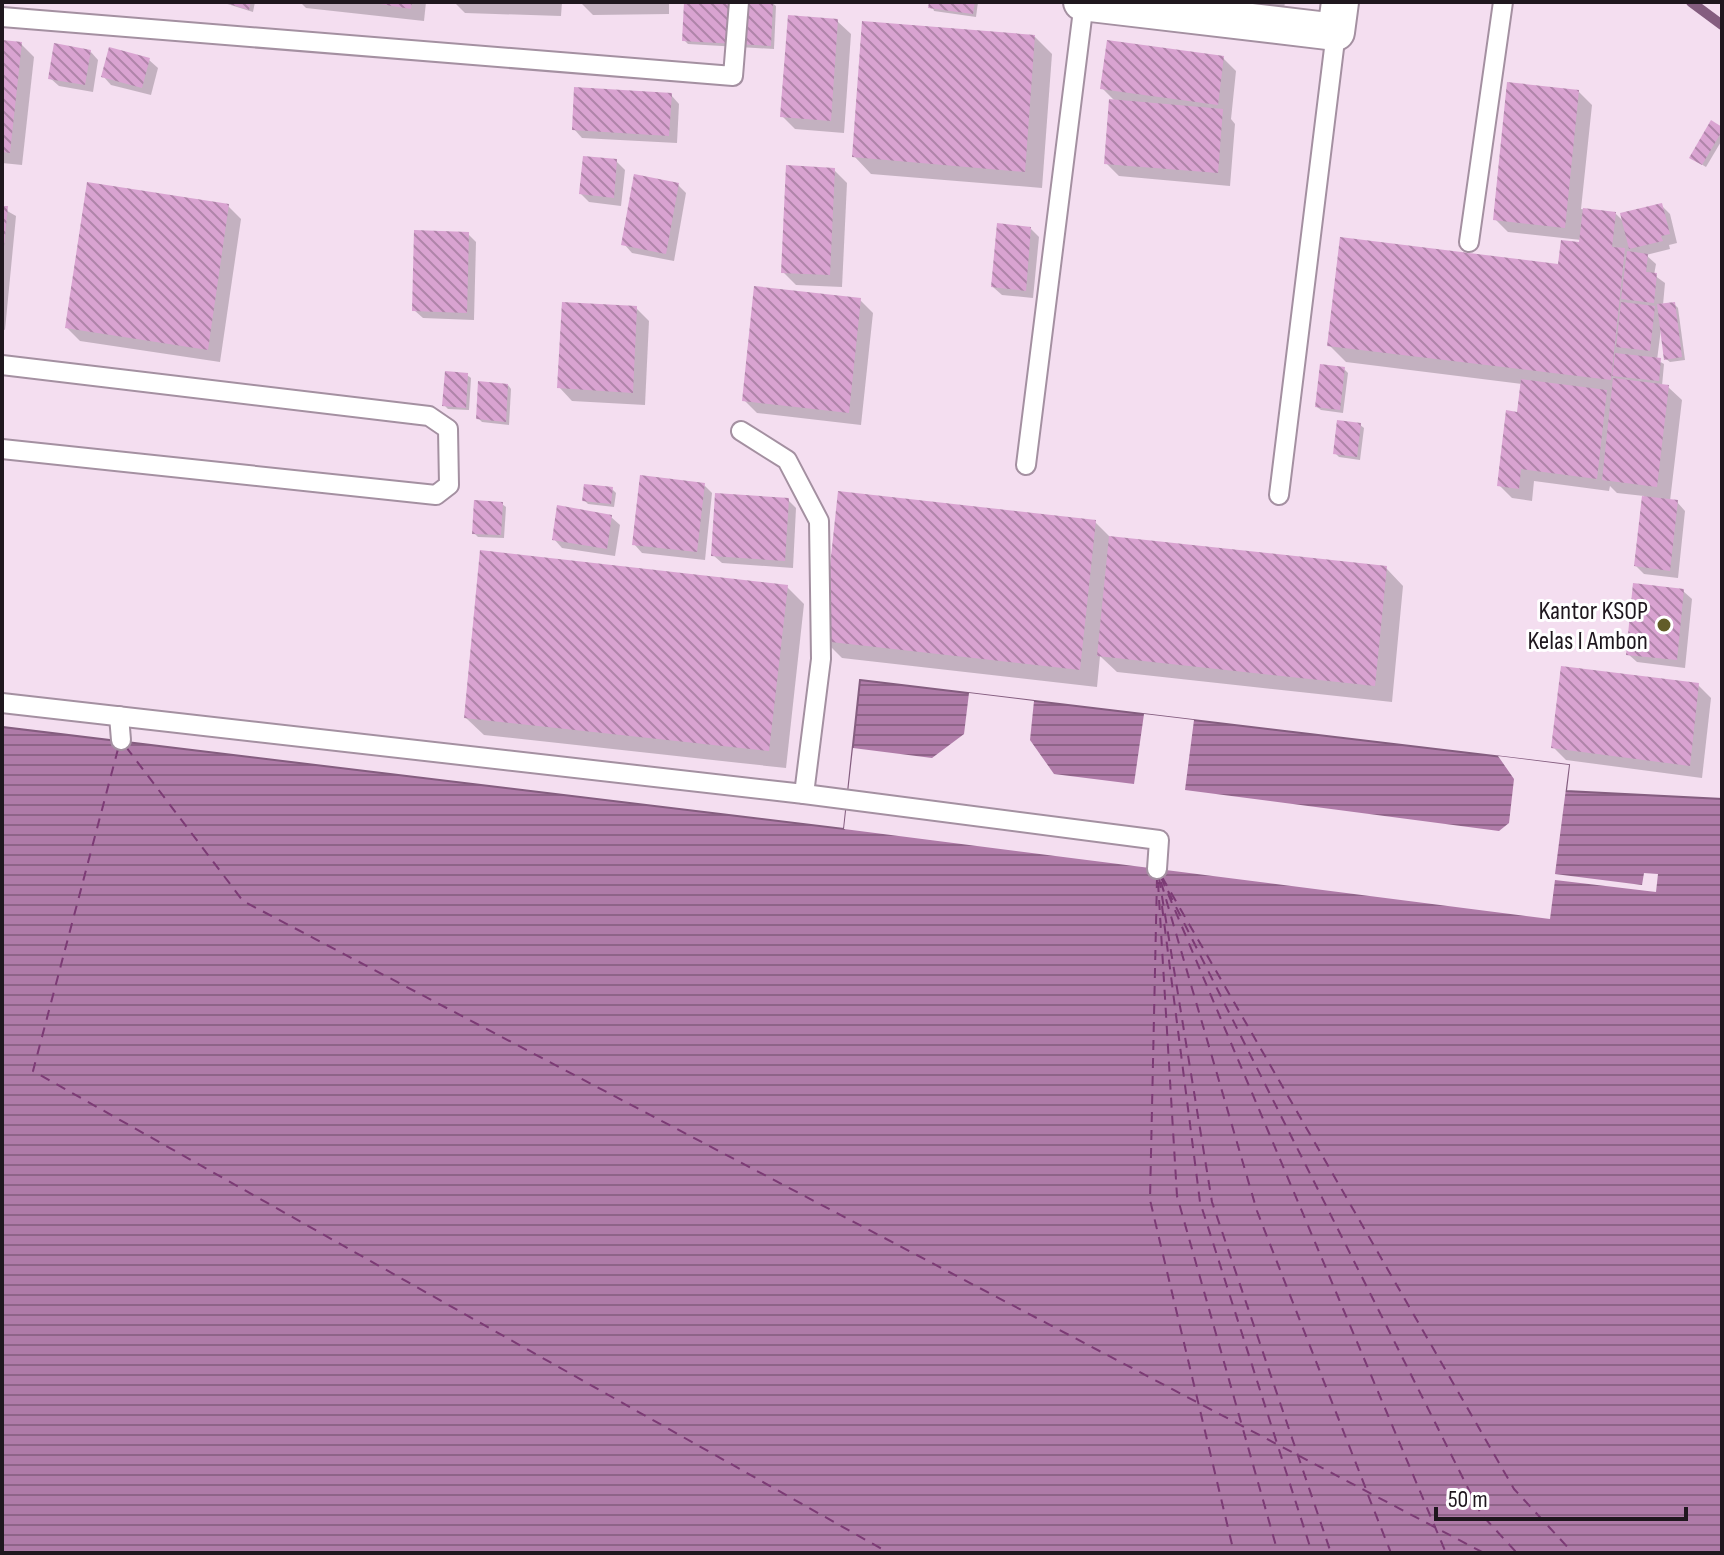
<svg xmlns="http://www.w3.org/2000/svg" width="1724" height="1555" font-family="'Sofia Sans Condensed',sans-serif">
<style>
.water{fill:url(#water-rules);stroke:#845d7f;stroke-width:2}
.pier{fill:#f4def0}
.shadow{fill:#0003}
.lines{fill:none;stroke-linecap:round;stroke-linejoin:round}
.stream{stroke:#845d7f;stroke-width:10}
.ferry{stroke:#7c3b75;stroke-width:2;stroke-dasharray:10 8;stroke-linecap:butt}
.building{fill:url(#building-back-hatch)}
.service-casing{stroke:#a490a1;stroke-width:22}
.minor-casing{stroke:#a490a1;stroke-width:40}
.service{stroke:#fff;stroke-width:18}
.minor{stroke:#fff;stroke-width:36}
.poi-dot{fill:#625c28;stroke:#fff;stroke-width:3}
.labels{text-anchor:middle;stroke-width:6;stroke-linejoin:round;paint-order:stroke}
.poi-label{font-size:26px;fill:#1f171e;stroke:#fff;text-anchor:end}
</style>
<defs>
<pattern id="water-rules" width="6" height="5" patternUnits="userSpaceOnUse" patternTransform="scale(2)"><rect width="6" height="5" fill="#af7ba8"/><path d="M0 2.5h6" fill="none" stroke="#8e6488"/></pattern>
<pattern id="building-back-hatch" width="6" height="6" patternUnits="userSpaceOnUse" patternTransform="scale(2)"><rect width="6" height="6" fill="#d9a3d1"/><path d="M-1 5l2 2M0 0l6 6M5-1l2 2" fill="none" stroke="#af84a9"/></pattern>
</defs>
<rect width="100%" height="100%" fill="#f4def0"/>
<!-- water -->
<polygon class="water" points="860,680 1569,765 1566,791 1722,799 1722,1553 2,1553 2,727 844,829"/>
<!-- pier -->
<polygon class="pier" points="969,693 1034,701 1030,740 1054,774 1134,784 1144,714 1194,720 1185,790 1499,831 1509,823 1514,779 1498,756 1569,765 1555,874 1642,885 1644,873 1658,874 1656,892 1555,880 1550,919 844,829 853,748 932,758 964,734"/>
<!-- shadow -->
<g class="shadow">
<polygon points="221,2 255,2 253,12"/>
<polygon points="300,2 426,2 424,21 306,8"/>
<polygon points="454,2 562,2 561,16 465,13"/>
<polygon points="580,2 669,2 669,14 593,15"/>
<polygon points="686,2 772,3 776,6 774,49 688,44 684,40"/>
<polygon points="931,2 978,2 976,17 934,11"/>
<polygon points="1136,2 1285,2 1282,22"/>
<polygon points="837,21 851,34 844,133 795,129 782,116"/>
<polygon points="1035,37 1052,54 1042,188 871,174 854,156"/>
<polygon points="2,42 21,44 34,57 22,165 2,163"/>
<polygon points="90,51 98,60 93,92 59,86 50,78"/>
<polygon points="1223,58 1236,71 1231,119 1235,124 1230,186 1119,176 1106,163 1115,101 1102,88"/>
<polygon points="149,60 158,68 151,95 111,85 103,76"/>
<polygon points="1579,92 1592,105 1581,209 1616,214 1624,222 1661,205 1670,214 1677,243 1669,245 1670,249 1646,255 1656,264 1654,275 1665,283 1663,305 1674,304 1678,308 1685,360 1670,362 1666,359 1661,329 1657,360 1664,364 1662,386 1668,387 1682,400 1670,501 1677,502 1685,511 1678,578 1644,574 1636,566 1644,496 1617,493 1610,486 1609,491 1534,481 1532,501 1512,498 1499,485 1518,414 1522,384 1346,362 1329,345 1560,266 1581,240 1508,232 1495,219"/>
<polygon points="671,95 679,104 677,143 582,138 574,129"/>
<polygon points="1722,129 1722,140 1706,167 1696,161"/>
<polygon points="616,161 625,170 621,206 589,202 581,194"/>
<polygon points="834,170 847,183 842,287 796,285 783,272"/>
<polygon points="678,185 686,193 674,261 632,253 624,244"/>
<polygon points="228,206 241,219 220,362 80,341 67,328"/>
<polygon points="2,208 16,216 5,330 2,329"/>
<polygon points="1031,229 1039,237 1033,298 1002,295 993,287"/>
<polygon points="468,234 476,242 474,320 423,318 414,310"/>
<polygon points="860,300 873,313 861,425 757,413 744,400"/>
<polygon points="636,308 649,321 645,405 572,401 559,387"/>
<polygon points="1344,369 1348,373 1343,413 1321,410 1317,407"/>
<polygon points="467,375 471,378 469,410 448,409 444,405"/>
<polygon points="508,385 511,389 509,425 482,422 478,418"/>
<polygon points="1360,425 1364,428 1360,460 1339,457 1335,453"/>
<polygon points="704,485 712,493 705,560 642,553 634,544"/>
<polygon points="612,489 616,493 614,507 588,504 584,500"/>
<polygon points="788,500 796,508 793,568 722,563 713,555"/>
<polygon points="502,504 506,507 504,538 478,537 474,533"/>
<polygon points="611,517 620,525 615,556 562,548 554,539"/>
<polygon points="1095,522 1112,539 1386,568 1403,586 1392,702 1117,672 1100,656 1097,687 842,658 824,640"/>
<polygon points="787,587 804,604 786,768 484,735 466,718"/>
<polygon points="1683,591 1692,599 1685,668 1637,662 1628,654"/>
<polygon points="1698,685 1711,698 1702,778 1566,760 1553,747"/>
</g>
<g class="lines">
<!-- stream -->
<polyline class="stream" points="1691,2 1722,25"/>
<!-- ferry -->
<g class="ferry">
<polyline points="126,747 243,901 1484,1553"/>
<polyline points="118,749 33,1071 889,1553"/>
<polyline points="1161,877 1446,1553"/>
<polyline points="1162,877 1514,1489 1573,1553"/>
<polyline points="1157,878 1150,1200 1234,1553"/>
<polyline points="1159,878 1212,1202 1331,1553"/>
<polyline points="1158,882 1177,1196 1278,1553"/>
<polyline points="1161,882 1257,1211 1366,1489"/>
<polyline points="1168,891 1481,1514 1517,1553"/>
<polyline points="1162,906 1200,1202 1312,1553"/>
<polyline points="1368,1495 1391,1553"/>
</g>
</g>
<!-- building -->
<g class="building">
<polygon points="223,2 251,2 249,10"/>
<polygon points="367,2 412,2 411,9"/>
<polygon points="684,2 773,2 771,46 682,41"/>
<polygon points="929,2 975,2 973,14 928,8"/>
<polygon points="788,15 838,19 831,121 780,117"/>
<polygon points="862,21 1035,35 1025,172 852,157"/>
<polygon points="2,40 22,42 10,153 2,152"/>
<polygon points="1107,40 1224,56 1218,105 1100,89"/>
<polygon points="54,43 91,50 85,85 48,79"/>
<polygon points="109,47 150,58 142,88 101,77"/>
<polygon points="1507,82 1579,90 1565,228 1493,220"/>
<polygon points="574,87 672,93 669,136 572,130"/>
<polygon points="1109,99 1223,109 1218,173 1104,164"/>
<polygon points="1711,120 1722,127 1722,131 1702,165 1689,158"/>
<polygon points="583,156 617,159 614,198 579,194"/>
<polygon points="786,165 835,168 830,275 781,273"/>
<polygon points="634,174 679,183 666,254 621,245"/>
<polygon points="87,182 229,204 208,350 65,328"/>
<polygon points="1662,203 1670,234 1661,236 1663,241 1629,249 1620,213"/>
<polygon points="2,206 8,206 4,246 2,246"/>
<polygon points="1583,208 1616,212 1612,247 1625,248 1611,380 1327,346 1340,237 1558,264 1561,240 1579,242"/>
<polygon points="997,223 1031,227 1026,291 991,287"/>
<polygon points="414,230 469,232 467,313 412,311"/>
<polygon points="1627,251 1648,254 1646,272 1657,273 1654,303 1621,299"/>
<polygon points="754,286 861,298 849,413 742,401"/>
<polygon points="562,302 637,306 633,393 557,388"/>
<polygon points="1621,302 1655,306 1650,351 1616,347"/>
<polygon points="1675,302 1682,357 1664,360 1657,304"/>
<polygon points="1615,353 1661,358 1659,381 1612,376"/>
<polygon points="1320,364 1345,367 1340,410 1315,407"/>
<polygon points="445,371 468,373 466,408 442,406"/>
<polygon points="1613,378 1669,385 1657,487 1602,480"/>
<polygon points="1521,379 1607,390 1597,479 1521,469 1519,489 1497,486 1506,410 1517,412"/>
<polygon points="478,381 508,384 506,422 476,419"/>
<polygon points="1337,420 1361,423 1357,457 1333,454"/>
<polygon points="640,475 705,483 697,552 632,545"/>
<polygon points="584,484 613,487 611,504 582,501"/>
<polygon points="838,491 1096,520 1080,670 822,641"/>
<polygon points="715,493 789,498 785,561 711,556"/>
<polygon points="1642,496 1678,500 1670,571 1634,566"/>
<polygon points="474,500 503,502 501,535 472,534"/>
<polygon points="557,505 612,515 607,549 552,540"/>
<polygon points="1109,536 1387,566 1375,686 1097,656"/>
<polygon points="480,550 788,585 769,751 464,718"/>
<polygon points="1633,583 1684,589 1677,660 1626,655"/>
<polygon points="1561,666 1699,683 1690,766 1551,748"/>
</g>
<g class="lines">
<!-- service casing -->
<g class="service-casing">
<g id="service">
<polyline points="2,17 733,76 739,2"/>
<polyline points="1469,242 1503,2"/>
<polyline points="2,365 429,416 448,429 449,485 436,495 2,449"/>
<polyline points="1026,465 1084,2"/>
<polyline points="1279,495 1336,32"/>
<polyline points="2,703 804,794 821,659 819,521 787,460 741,431"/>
<polyline points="119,716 121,740"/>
<polyline points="804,794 1159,840 1157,869"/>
</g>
</g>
<!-- minor casing -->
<g class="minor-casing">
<polyline id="minor" points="1082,2 1336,32 1340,2"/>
</g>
<!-- service -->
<use href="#service" class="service"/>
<!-- minor -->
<use href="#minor" class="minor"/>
</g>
<!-- markers -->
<circle class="poi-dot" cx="1664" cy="625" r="8"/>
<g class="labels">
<!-- poi labels -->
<g class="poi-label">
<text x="1648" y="619">Kantor KSOP<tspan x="1648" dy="30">Kelas I Ambon</tspan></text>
</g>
</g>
<!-- border -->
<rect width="1724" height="1555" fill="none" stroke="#1f171e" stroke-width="8"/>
<!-- scale -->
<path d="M1436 1507v12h250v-12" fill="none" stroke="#1f171e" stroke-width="4"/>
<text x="1448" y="1507" font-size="24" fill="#1f171e" stroke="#ffffff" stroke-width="6" paint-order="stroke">50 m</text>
</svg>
